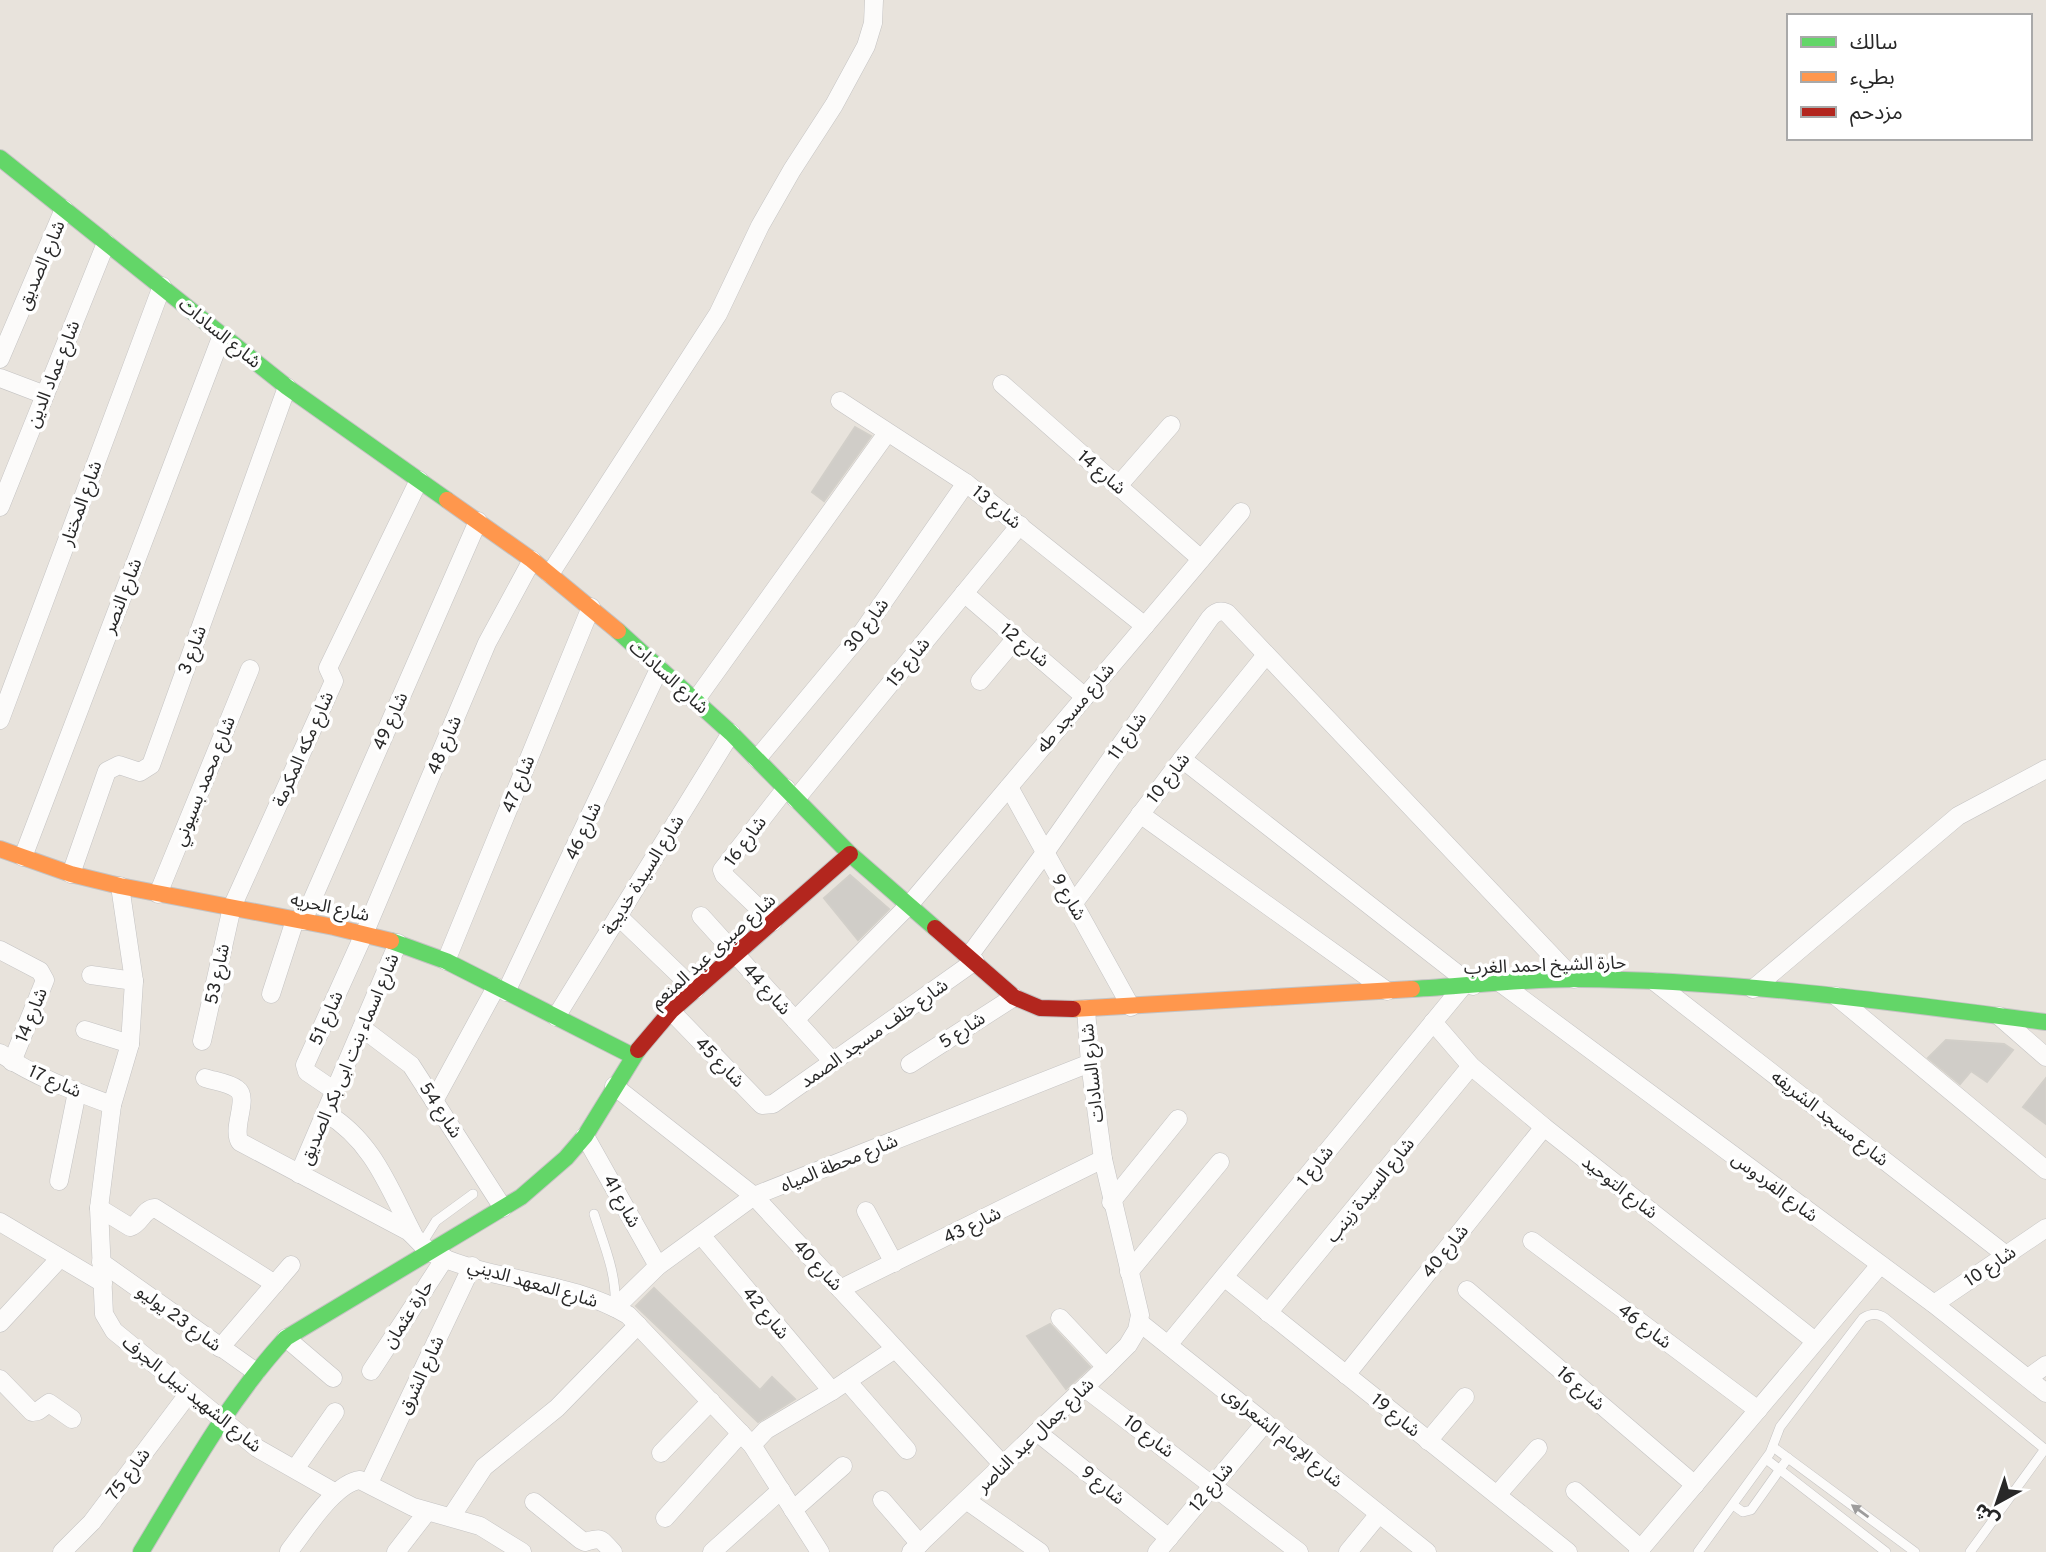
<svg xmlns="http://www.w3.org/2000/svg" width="2046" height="1552" font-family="Overpass,'Noto Sans Arabic',sans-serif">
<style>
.building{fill:#d0cdc8;stroke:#d2cfc9;stroke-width:2}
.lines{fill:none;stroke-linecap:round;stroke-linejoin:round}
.lane-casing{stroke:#c4c3c3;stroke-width:10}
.street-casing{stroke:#c4c3c3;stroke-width:19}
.fast-casing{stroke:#c4c3c3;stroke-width:18}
.slow-casing{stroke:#c4c3c3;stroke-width:18}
.jam-casing{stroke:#c4c3c3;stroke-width:18}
.lane{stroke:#fcfbfa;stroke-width:9}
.street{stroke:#fcfbfa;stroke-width:18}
.fast{stroke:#63d668;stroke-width:16}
.slow{stroke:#ff974d;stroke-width:16}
.jam{stroke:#b3261e;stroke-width:16}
.oneway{fill:#9d9c9c}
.labels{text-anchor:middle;stroke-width:7;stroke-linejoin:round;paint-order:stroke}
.street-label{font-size:18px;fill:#282828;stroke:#fff}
</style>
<rect width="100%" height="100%" fill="#e8e3dc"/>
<!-- building -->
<g class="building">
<polygon points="855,427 871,436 824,501 812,492"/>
<polygon points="850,875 889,909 858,940 824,898"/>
<polygon points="1946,1040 2004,1044 2013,1050 1987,1082 1971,1071 1960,1084 1928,1058"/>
<polygon points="2046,1078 2046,1124 2023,1107"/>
<polygon points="654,1288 760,1390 772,1377 795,1399 758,1422 636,1306"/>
<polygon points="1050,1324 1090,1367 1066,1389 1027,1336"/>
</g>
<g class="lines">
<!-- lane casing -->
<g class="lane-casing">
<g id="lane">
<path d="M594 1214C604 1245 617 1274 615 1307"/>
<polyline points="421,1245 436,1221 473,1194"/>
<polyline points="1773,1447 1915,1552"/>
<polyline points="1766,1459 1886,1552"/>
<polyline points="1733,1505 1743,1512 1751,1510 1788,1458"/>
<path d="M1698 1552 1770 1453 1780 1427 1863 1318C1871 1313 1878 1313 1885 1318L2046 1450"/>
<polyline points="1970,1552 2045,1449"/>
</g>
</g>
<!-- street casing -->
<g class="street-casing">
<g id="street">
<polyline points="0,359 64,209"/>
<polyline points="0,378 45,395"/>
<polyline points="1002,384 1201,559"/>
<polyline points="840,401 966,483 1145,626"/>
<polyline points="1118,486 1171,425"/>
<polyline points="0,507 106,243"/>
<polyline points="550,574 718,314 760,226 792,170 834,105 866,46 873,23 874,0"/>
<polyline points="964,593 1085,697"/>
<polyline points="980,681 1016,638"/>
<polyline points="695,701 887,433"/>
<polyline points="0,720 162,286"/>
<polyline points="757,759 861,634 966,483"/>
<polyline points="1182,759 1473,986"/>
<polyline points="1009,787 1131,1007"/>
<polyline points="796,799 1020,525"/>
<polyline points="1140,814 1387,991"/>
<polyline points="23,857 222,335"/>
<polyline points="71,874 107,771 119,765 140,772 151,765 287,387"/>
<polyline points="120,886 134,981 130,1044 112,1105 99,1208 104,1314 114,1331 257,1448 336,1493"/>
<polyline points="158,894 250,669"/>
<polyline points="1073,904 1182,759 1266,655"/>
<polyline points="618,916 695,990"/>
<polyline points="701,916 833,1062"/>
<polyline points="303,921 478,521"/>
<polyline points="773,922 724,875 722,870 786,788"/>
<polyline points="0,950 40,971 45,980 12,1062"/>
<path d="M969 956 1044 854 1210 618C1215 612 1220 610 1227 613L1574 979"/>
<polyline points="446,961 591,607"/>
<polyline points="91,975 134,981"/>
<polyline points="1655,982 2006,1255"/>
<polyline points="1502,984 1934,1304 2046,1393"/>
<polyline points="1753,989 1958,816 2046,769"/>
<polyline points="506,992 659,669"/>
<polyline points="271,994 295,920"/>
<polyline points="1836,996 2046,1170"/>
<polyline points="671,1011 758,1101 762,1105 773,1104 975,961"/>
<polyline points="1999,1016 2046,1057"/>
<polyline points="556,1017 731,733"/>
<polyline points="795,1020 910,904 1241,512"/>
<polyline points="1433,1022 1471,1066 1544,1127 1815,1341"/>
<polyline points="362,1028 411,1065 503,1208"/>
<polyline points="85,1030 130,1044"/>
<polyline points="202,1041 232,907 334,681 328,668 419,480"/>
<path d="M0 1053C33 1076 74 1091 112 1105"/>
<polyline points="910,1064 1014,997"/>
<path d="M205 1078C214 1081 229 1083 237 1089 250 1098 231 1128 240 1142L408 1231C418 1239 424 1250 436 1255 496 1282 571 1281 628 1315L752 1445 820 1552"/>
<polyline points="614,1086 754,1196 1003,1465"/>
<polyline points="335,1091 307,1072 305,1065 364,934 487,643 532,560"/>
<polyline points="434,1101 496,987"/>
<path d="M326 1113C373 1141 389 1188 413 1234"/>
<polyline points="585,1136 658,1266"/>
<polyline points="299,1174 398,943"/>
<polyline points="59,1181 77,1092"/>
<polyline points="1111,1202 1178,1119"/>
<path d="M99 1208 130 1227C141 1224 143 1209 155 1208L275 1284"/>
<polyline points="866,1211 894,1263"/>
<polyline points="0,1222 103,1283"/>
<polyline points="701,1235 832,1391"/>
<polyline points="1532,1241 1758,1410"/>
<polyline points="101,1262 256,1372"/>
<polyline points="1129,1272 1220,1162"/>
<polyline points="1224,1277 1568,1552"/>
<polyline points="840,1289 1103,1159"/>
<polyline points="1467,1290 1695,1485"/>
<polyline points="1934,1304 2046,1228"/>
<polyline points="615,1308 658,1266 754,1196 1090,1063"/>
<polyline points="1268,1313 1471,1066"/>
<polyline points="1060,1318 1106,1367"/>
<polyline points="1139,1322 1427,1552"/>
<polyline points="0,1323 60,1258"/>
<polyline points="286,1338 333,1378"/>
<polyline points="1168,1345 1463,986"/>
<polyline points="220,1348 291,1265"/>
<polyline points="371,1371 445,1258"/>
<polyline points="1346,1375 1544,1127"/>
<polyline points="2028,1378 2046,1365"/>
<polyline points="0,1379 32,1412 38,1411 49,1403 72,1419"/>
<polyline points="847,1381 907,1450"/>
<polyline points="1085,1388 1299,1552"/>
<polyline points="1037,1432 1169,1538"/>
<polyline points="1428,1441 1465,1397"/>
<polyline points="752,1445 766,1430 832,1391 895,1349"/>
<polyline points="661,1453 711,1401"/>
<polyline points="295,1469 335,1412"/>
<polyline points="369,1483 472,1266"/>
<polyline points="1575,1491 1641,1549"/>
<polyline points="1497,1495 1538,1448"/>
<polyline points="882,1500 920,1544"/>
<polyline points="966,1500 1040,1552"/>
<path d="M534 1502 581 1540 585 1542C603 1537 599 1538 613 1552"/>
<polyline points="793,1510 843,1466"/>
<polyline points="451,1517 484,1467 557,1408 638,1325"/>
<polyline points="665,1518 741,1433"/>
<path d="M289 1551C305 1531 334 1483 360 1480L413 1507 480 1526 522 1552"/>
<polyline points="62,1552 92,1522 189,1393"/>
<polyline points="396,1552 427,1512"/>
<polyline points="712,1552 781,1490"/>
<polyline points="911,1552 1106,1367 1128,1345 1137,1330 1140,1315 1103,1159 1090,1063 1086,1009"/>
<polyline points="1157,1552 1265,1423"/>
<polyline points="1348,1552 1379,1514"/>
<polyline points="1638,1552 1880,1265"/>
</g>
</g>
<!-- fast casing -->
<g class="fast-casing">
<g id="fast">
<polyline points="0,158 287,387 447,500"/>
<polyline points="618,631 731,733 850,854 935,928"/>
<polyline points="391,941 446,961 633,1056"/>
<path d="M1412 989C1466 986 1522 979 1576 979 1734 980 1890 1002 2046 1022"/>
<path d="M141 1552C186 1478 227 1402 286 1338L521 1197 566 1158 585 1136 638 1050"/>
</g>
</g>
<!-- slow casing -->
<g class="slow-casing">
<g id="slow">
<polyline points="447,500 532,560 618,631"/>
<polyline points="0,849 71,874 120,886 334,927 391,941"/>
<polyline points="1073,1009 1412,989"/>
</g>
</g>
<!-- jam casing -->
<g class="jam-casing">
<g id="jam">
<polyline points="935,928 1014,997 1040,1008 1073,1009"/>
<polyline points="638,1050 671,1011 850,854"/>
</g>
</g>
<!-- lane -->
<use href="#lane" class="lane"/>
<!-- street -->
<use href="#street" class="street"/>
<!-- fast -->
<use href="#fast" class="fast"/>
<!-- slow -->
<use href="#slow" class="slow"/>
<!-- jam -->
<use href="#jam" class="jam"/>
</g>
<!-- one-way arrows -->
<defs><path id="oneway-solid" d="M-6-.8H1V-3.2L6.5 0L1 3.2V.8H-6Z" transform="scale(1.75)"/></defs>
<use class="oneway" href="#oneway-solid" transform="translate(1860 1511) rotate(-144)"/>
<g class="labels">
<!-- street labels -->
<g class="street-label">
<text transform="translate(41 265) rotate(-67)" y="6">شارع الصديق</text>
<text transform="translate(220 333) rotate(39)" y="6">شارع السادات</text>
<text transform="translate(53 374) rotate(-68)" y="6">شارع عماد الدين</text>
<text transform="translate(1102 472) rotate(41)" y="6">شارع 14</text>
<text transform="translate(81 503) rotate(-70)" y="6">شارع المختار</text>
<text transform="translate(997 507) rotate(39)" y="6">شارع 13</text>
<text transform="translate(122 596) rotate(-69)" y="6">شارع النصر</text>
<text transform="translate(866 625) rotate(-53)" y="6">شارع 30</text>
<text transform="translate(1025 645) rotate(40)" y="6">شارع 12</text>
<text transform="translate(192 650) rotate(-70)" y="6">شارع 3</text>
<text transform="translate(908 662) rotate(-51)" y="6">شارع 15</text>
<text transform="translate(669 677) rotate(42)" y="6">شارع السادات</text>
<text transform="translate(1075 708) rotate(-50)" y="6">شارع مسجد طه</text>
<text transform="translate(390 721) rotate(-66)" y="6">شارع 49</text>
<text transform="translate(1127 736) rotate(-55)" y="6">شارع 11</text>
<text transform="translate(444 745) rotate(-67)" y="6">شارع 48</text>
<text transform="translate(303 749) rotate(-66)" y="6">شارع مكه المكرمة</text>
<text transform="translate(1168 778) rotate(-52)" y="6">شارع 10</text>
<text transform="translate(204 781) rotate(-68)" y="6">شارع محمد بسيوني</text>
<text transform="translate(518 784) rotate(-68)" y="6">شارع 47</text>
<text transform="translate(583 831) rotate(-65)" y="6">شارع 46</text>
<text transform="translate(745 841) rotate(-53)" y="6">شارع 16</text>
<text transform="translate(643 875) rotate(-58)" y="6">شارع السيدة خديجة</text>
<text transform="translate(1069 897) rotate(60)" y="6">شارع 9</text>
<text transform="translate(330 907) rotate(12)" y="6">شارع الحريه</text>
<text transform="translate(713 951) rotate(-42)" y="6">شارع صبرى عبد المنعم</text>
<text transform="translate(1545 965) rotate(-2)" y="6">حارة الشيخ احمد الغرب</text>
<text transform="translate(217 974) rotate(-78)" y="6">شارع 53</text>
<text transform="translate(767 989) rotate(48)" y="6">شارع 44</text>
<text transform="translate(31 1015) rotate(-68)" y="6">شارع 14</text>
<text transform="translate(326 1018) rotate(-66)" y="6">شارع 51</text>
<text transform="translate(962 1030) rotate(-33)" y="6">شارع 5</text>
<text transform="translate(874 1033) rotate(-35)" y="6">شارع خلف مسجد الصمد</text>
<text transform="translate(349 1059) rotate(-67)" y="6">شارع اسماء بنت ابى بكر الصديق</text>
<text transform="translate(720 1062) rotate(46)" y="6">شارع 45</text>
<text transform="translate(1092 1073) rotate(-96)" y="6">شارع السادات</text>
<text transform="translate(55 1081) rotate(24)" y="6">شارع 17</text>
<text transform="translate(441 1110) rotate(57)" y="6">شارع 54</text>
<text transform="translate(1830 1118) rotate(38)" y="6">شارع مسجد الشريفه</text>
<text transform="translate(839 1163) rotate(-22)" y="6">شارع محطة المياه</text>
<text transform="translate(1315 1166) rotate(-51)" y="6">شارع 1</text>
<text transform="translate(1620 1187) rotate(38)" y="6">شارع التوحيد</text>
<text transform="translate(1775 1187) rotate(37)" y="6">شارع الفردوس</text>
<text transform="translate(1370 1190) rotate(-51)" y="6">شارع السيدة زينب</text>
<text transform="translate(622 1201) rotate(61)" y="6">شارع 41</text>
<text transform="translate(972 1225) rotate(-26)" y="6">شارع 43</text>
<text transform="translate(1445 1251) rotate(-51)" y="6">شارع 40</text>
<text transform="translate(818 1265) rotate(47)" y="6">شارع 40</text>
<text transform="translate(1990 1266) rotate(-34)" y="6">شارع 10</text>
<text transform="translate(533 1283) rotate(16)" y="6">شارع المعهد الديني</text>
<text transform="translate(766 1313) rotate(50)" y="6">شارع 42</text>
<text transform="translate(408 1314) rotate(-57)" y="6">حارة عثمان</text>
<text transform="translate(179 1318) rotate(36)" y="6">شارع 23 يوليو</text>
<text transform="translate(1645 1326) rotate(37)" y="6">شارع 46</text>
<text transform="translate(421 1375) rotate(-65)" y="6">شارع الشرق</text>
<text transform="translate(1581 1388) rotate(41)" y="6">شارع 16</text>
<text transform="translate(192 1394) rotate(39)" y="6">شارع الشهيد نبيل الجرف</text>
<text transform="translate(1396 1415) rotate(39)" y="6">شارع 19</text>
<text transform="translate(1035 1435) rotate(-44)" y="6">شارع جمال عبد الناصر</text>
<text transform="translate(1149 1436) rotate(37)" y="6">شارع 10</text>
<text transform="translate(1283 1437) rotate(39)" y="6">شارع الإمام الشعراوى</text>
<text transform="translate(128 1474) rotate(-53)" y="6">شارع 75</text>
<text transform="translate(1103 1485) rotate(39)" y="6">شارع 9</text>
<text transform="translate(1211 1487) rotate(-50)" y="6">شارع 12</text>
</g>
</g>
<!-- legend -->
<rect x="1787" y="14" width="245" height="126" fill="#ffffff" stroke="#a9a9a9" stroke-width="2"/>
<rect x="1801" y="37" width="35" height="10" fill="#63d668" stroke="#a9a9a9" stroke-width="2"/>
<text x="1850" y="49" font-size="21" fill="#282828">سالك</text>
<rect x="1801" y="72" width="35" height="10" fill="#ff974d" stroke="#a9a9a9" stroke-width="2"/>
<text x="1850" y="84" font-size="21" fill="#282828">بطيء</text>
<rect x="1801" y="107" width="35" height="10" fill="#b3261e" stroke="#a9a9a9" stroke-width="2"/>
<text x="1850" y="119" font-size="21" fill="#282828">مزدحم</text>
<!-- north arrow -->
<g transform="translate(1997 1503) rotate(220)" stroke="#ffffff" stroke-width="5" paint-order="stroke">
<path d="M0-5L12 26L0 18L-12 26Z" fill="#282828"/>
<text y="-10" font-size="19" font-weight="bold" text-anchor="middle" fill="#282828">ش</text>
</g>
</svg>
